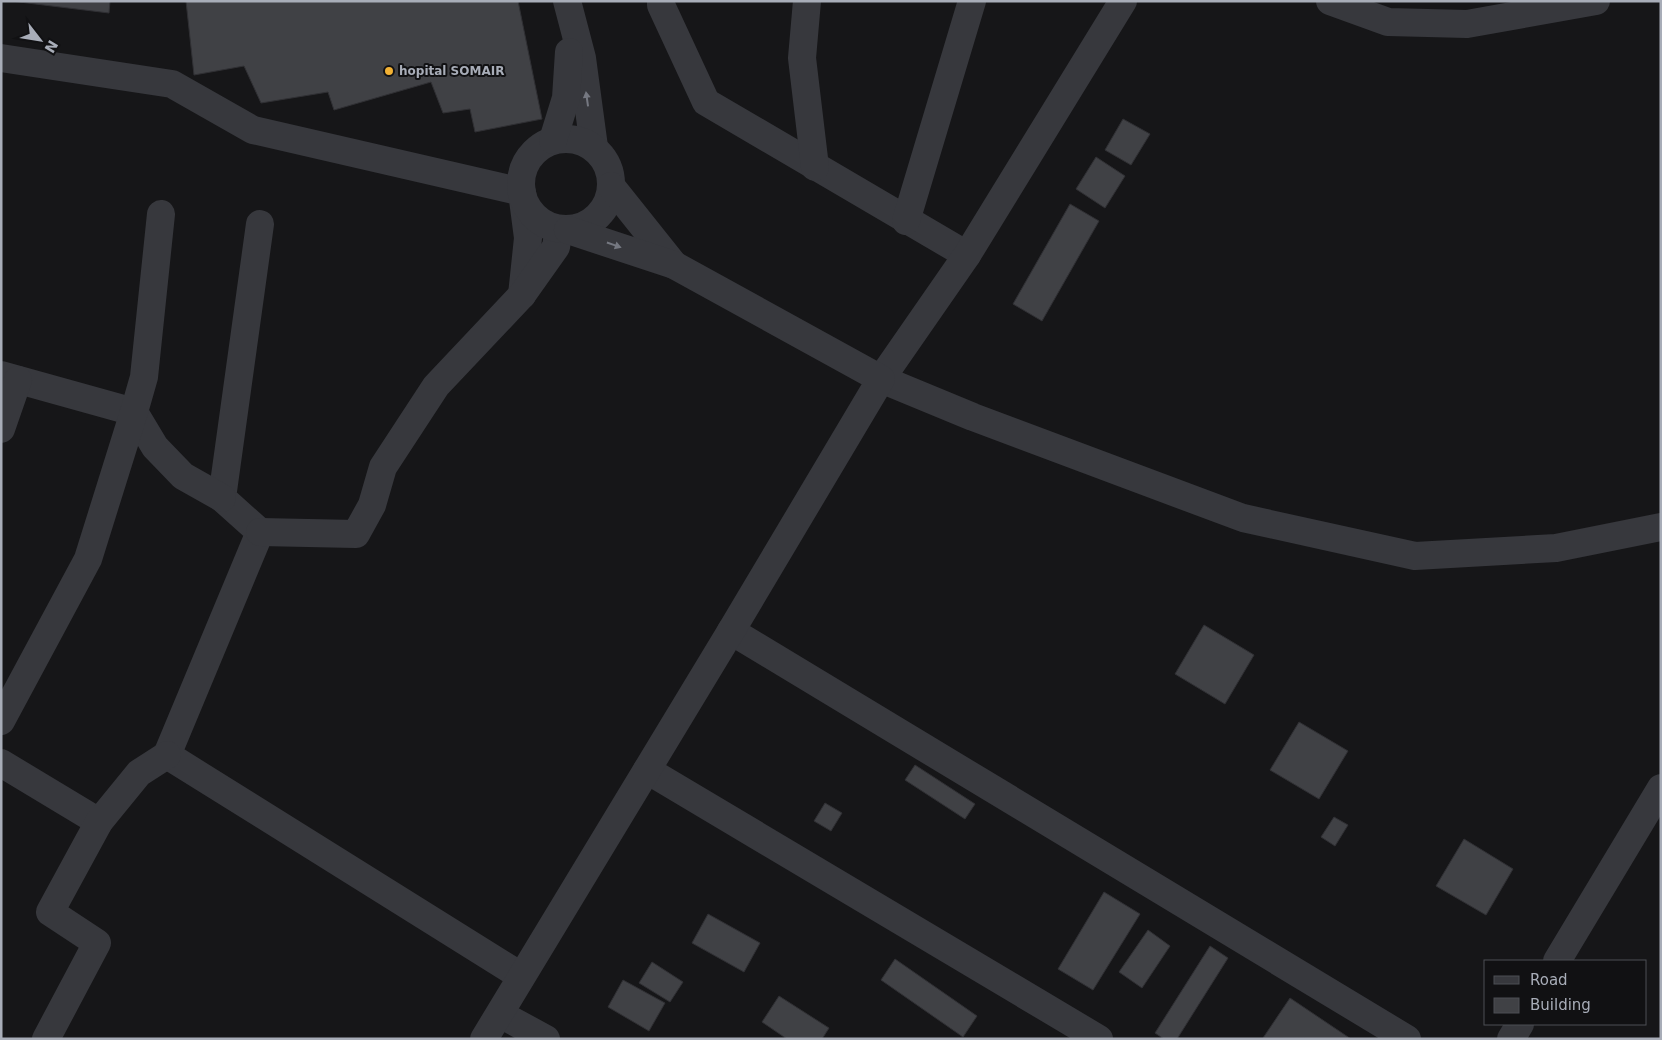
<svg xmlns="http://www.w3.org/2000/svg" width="1662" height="1040" font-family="'DejaVu Sans',sans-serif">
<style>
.building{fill:#404145;stroke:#303034}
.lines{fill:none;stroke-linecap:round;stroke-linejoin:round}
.minor{stroke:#37383d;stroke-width:28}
.tertiary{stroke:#37383d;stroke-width:28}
.oneway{fill:#757881}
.poi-dot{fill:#f2b134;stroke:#111113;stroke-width:2}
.labels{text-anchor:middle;stroke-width:4;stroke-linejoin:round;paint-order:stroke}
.poi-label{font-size:12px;font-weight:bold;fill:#a8adb8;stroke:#111113;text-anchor:start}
</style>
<rect width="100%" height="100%" fill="#161618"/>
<!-- building -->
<g class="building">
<polygon points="11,1 110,1 109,13"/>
<polygon points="186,1 518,1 542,119 475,132 470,109 443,113 431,82 334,110 328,92 261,103 244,66 194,75"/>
<polygon points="1123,119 1150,134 1131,165 1105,150"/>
<polygon points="1096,157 1125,176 1105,208 1076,189"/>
<polygon points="1070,204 1099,221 1042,321 1013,304"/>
<polygon points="1204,625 1254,655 1225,704 1175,674"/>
<polygon points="1299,722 1348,751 1319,799 1270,770"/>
<polygon points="915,765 975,804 965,819 905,780"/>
<polygon points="825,803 842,813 831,831 814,821"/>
<polygon points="1334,817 1348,825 1335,846 1321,837"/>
<polygon points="1464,839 1513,869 1486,915 1436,886"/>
<polygon points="1104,892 1140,914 1093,990 1058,969"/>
<polygon points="708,914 760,943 744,972 692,943"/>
<polygon points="1148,930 1170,946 1142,988 1119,972"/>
<polygon points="1210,946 1228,958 1177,1039 1164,1039 1155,1033"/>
<polygon points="895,959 977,1016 963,1037 881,980"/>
<polygon points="652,962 683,982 670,1002 639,983"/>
<polygon points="623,980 665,1003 649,1031 608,1007"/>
<polygon points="779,996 829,1028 822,1039 787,1039 762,1022"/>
<polygon points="1290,998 1351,1039 1263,1038"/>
</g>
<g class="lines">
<!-- minor -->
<g class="minor">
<polyline points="661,1 661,5 706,102 967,255"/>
<polyline points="807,1 802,58 815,167"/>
<polyline points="1123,1 967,255 881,379 973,417 1243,518 1415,556 1556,548 1661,527"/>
<polyline points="1330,1 1388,22 1467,24 1596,1"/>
<polyline points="1,58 172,84 253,130 522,192 528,238 522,295"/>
<polyline points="906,221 972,1"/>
<polyline points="260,224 222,498 260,532 167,755 521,976"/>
<polyline points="1,375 134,412 155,447 183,476 222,498"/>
<polyline points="1,429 18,380"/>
<polyline points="260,532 356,534 372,505 383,467 436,386 522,295 556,247 559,229"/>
<polyline points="731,631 1407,1039"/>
<polyline points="1,721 88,559 134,412 144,377 161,214"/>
<polyline points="1,763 99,822"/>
<polyline points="647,770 1099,1039"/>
<polyline points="1557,961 1661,788"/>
<polyline points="500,1014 546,1039"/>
<polyline points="46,1039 97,943 50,912 99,822 139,773 167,755"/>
<polyline points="1511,1039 1520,1024"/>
</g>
<!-- tertiary -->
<g class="tertiary">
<polyline points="567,1 582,58 594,147"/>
<circle cx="566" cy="184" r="45"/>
<polyline points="553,140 566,98 569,52"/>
<polyline points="611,186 674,265"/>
<polyline points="484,1039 731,631 881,379 674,265 568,230"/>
</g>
</g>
<!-- one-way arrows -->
<defs><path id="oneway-solid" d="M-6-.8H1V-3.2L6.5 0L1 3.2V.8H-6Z" transform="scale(1.25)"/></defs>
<g class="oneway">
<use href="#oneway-solid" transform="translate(587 99) rotate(-98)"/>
<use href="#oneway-solid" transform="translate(614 245) rotate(19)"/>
</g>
<!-- markers -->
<circle class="poi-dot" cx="389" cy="71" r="5"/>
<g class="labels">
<!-- poi labels -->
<g class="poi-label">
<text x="399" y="75">hopital SOMAIR</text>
</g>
</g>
<!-- border -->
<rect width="1662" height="1040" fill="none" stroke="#a8adb8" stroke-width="5"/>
<!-- legend -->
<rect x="1484" y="960" width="162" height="65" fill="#111113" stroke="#4d4f55"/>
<rect x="1494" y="976" width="25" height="8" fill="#37383d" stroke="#4d4f55"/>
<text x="1530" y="985" font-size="15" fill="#a8adb8">Road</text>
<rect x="1494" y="998" width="25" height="15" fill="#404145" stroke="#4d4f55"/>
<text x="1530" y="1010" font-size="15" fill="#a8adb8">Building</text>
<!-- north arrow -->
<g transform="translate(40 40) rotate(121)" stroke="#111113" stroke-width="4" paint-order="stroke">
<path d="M0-4L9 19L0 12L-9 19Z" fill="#a8adb8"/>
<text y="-8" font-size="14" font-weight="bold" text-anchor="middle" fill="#a8adb8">N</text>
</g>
</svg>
